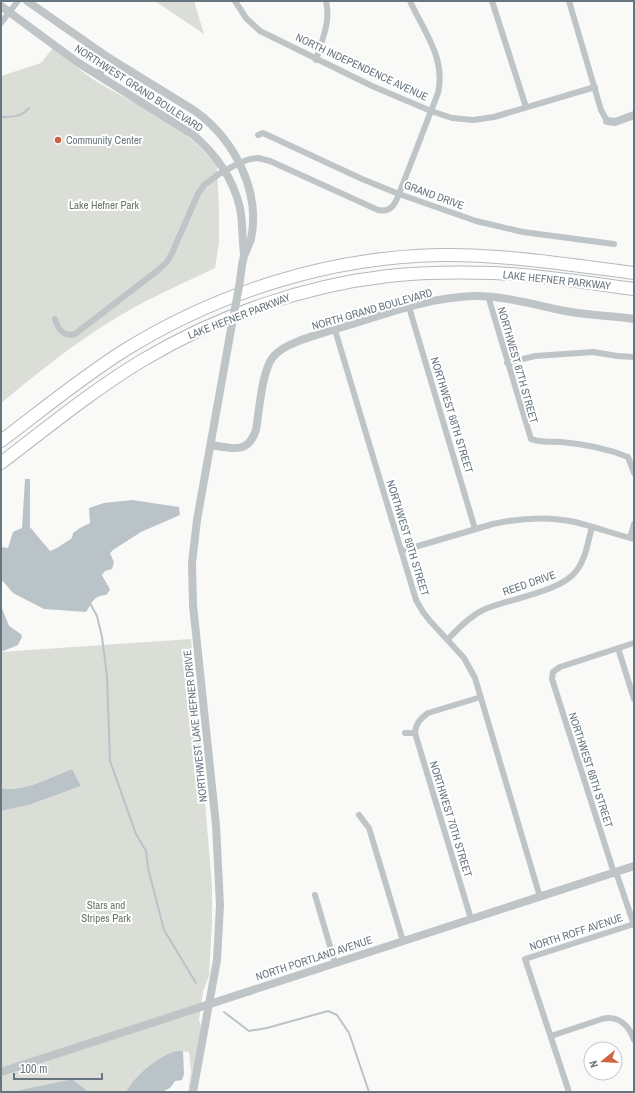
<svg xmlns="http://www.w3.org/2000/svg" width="635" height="1093" font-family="'Archivo Narrow',sans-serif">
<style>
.green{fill:#daded7}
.water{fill:#bac4c8}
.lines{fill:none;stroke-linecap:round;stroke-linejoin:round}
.stream{stroke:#bac4c8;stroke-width:2}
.motorway-casing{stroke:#b5b9bc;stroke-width:14}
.minor{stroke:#bfc4c7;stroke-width:6}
.tertiary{stroke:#bfc4c7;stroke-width:8}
.motorway{stroke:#fff;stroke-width:12}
.tertiary-bridge{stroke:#bfc4c7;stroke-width:8}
.poi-dot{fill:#d06141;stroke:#fff;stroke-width:1.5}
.labels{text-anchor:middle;stroke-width:4;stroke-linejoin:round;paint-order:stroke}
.street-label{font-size:11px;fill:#67757f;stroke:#fff}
.poi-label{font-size:11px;fill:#67757f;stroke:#fff;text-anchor:start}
.park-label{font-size:11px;fill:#697866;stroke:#fff}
</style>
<rect width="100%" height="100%" fill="#f9f9f8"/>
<!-- green -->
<g class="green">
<polygon points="155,1 194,1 204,34"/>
<path d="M53 48C68 60 82 72 97 82 134 104 184 125 211 159L213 160 217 166 219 208V243L215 268C180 285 144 300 111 321 72 345 36 374 1 403V76L41 63Z"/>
<path d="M191 639 212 885V923L209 976 203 991 199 1020 201 1027 189 1092H188L191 1072 189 1052C183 1051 176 1051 170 1053 156 1058 133 1078 126 1092H89L72 1079 11 1092H1V811L29 805 81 786 71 769C50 777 24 793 1 788V652Z"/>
</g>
<!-- water -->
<g class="water">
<path d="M25 479H30V527L50 551 57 548 72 538 73 533 80 528 90 523 89 508 104 503 132 500 179 507 180 515 141 532 113 550 110 553 114 562 112 569 105 571 102 575C104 580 108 584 110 590L106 595C93 596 93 602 86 612L44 609 13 593 1 579V547L8 548 13 532 22 528Z"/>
<polygon points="1,606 9,626 21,634 22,637 18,645 1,652"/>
<path d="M72 769 81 786 29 805 1 811V788C24 793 50 777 72 769Z"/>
<path d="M183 1051 184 1074 182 1080 175 1081 170 1088 162 1092H126C133 1078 155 1059 170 1053 174 1051 178 1051 183 1051Z"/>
<polygon points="72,1079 89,1092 11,1092"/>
</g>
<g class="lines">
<!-- stream -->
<g class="stream">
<path d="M1 117C13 117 21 117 29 108"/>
<polyline points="91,605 97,616 102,637 107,676 110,761 136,834 146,851 148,868 164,930 196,983"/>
<polyline points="224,1012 249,1031 267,1028 328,1011 337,1015 349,1033 369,1092"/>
</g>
<!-- motorway casing -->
<g class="motorway-casing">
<g id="motorway">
<path d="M1 441C42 410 82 377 125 350 219 292 330 257 440 255 505 254 570 265 634 273"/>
<path d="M1 463C47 428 93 390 143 360 217 316 302 286 388 276 423 272 459 272 494 273 541 275 588 283 634 289"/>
</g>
</g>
<!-- minor -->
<g class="minor">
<polyline points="235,1 246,18 260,31 372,86 431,111 452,118 473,120 494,117 595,87"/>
<polyline points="492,1 526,107"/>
<polyline points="569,1 601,110 607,121"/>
<polyline points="1,23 18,1"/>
<path d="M316 60C322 40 331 21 326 1"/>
<polyline points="258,135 263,133 362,179 399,194 476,221 523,232 614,244"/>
<path d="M488 296 531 439C540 443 551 441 561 442 584 444 606 448 628 457L634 473"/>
<polyline points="409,307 475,529"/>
<path d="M55 319C58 329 63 337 75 334L157 271 167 262 172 253 198 194 204 185 219 174 239 163 250 159 258 158 270 161 378 210C391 213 395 204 399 194L438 93C446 58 424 32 410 1"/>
<polyline points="335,330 416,600 423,612 430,621 464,658 475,678 540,897"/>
<polyline points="507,363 535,356 593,352 617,356 634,357"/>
<polyline points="630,538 634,524"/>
<path d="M401 551 493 524C520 518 548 516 575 522 595 527 614 534 634 539"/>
<path d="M448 639C459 628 469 617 483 610 509 598 561 593 577 570 586 558 588 541 592 527"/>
<polyline points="618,648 634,699"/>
<polyline points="405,733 415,733 471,919"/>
<path d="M415 733C416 723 420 719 428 713L481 697"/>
<polyline points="359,815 369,828 403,941"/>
<polyline points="616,872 634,925"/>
<polyline points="614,873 552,679 553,672 560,667 634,643"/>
<polyline points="315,895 335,963"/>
<path d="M551 1036 602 1019C618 1015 629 1025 634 1040"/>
<polyline points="569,1092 525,959 634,924"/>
</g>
<!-- tertiary -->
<g class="tertiary">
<path d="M27 1 109 58 195 111C234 139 261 191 251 239 249 245 246 251 244 256 241 266 241 277 239 287"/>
<path d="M1 6 77 62 192 134C215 153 233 178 240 208 243 223 242 238 244 254"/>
<polyline points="98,75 109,58"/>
<polyline points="607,121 615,122 634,115"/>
<path d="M211 445C231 448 248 455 256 430 259 412 262 370 273 357 285 342 321 334 339 328 383 315 428 297 475 296 506 296 535 305 565 311 587 315 611 316 634 319"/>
<polyline points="1,1072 634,866"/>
<polyline points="193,1092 217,960 220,905 216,825 193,605 192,563 197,520 230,335"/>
</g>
<!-- motorway -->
<use href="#motorway" class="motorway"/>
<!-- tertiary-bridge -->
<polyline class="tertiary-bridge" points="230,335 239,287"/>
</g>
<!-- markers -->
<circle class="poi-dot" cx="58" cy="140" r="4"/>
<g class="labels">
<!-- street labels -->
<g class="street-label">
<text transform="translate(362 67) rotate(25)" y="4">NORTH INDEPENDENCE AVENUE</text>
<text transform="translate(139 88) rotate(33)" y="4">NORTHWEST GRAND BOULEVARD</text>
<text transform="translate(434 195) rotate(20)" y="4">GRAND DRIVE</text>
<text transform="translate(557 280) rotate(6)" y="4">LAKE HEFNER PARKWAY</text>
<text transform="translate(372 309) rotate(-16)" y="4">NORTH GRAND BOULEVARD</text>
<text transform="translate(239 316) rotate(-21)" y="4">LAKE HEFNER PARKWAY</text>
<text transform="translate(518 365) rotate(74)" y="4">NORTHWEST 67TH STREET</text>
<text transform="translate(452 415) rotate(73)" y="4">NORTHWEST 68TH STREET</text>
<text transform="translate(408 538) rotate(73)" y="4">NORTHWEST 69TH STREET</text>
<text transform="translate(529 583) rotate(-19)" y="4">REED DRIVE</text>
<text transform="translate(195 726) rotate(-96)" y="4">NORTHWEST LAKE HEFNER DRIVE</text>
<text transform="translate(591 770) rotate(72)" y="4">NORTHWEST 68TH STREET</text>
<text transform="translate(451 819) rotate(73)" y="4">NORTHWEST 70TH STREET</text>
<text transform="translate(576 932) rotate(-18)" y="4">NORTH ROFF AVENUE</text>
<text transform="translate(314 958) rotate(-18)" y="4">NORTH PORTLAND AVENUE</text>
</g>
<!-- poi labels -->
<g class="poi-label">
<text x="66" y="144">Community Center</text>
</g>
<!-- park labels -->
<g class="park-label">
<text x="104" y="209">Lake Hefner Park</text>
<text x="106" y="909">Stars and<tspan x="106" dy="13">Stripes Park</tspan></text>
</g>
</g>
<!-- border -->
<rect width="635" height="1093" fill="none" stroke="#67757f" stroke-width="4"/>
<!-- north arrow -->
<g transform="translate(603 1061) rotate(252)"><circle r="19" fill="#ffffff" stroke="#c2c8cc"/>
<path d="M0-3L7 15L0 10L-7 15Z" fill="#d06141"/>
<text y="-6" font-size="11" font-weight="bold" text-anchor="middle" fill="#67757f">N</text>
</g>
<!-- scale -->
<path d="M14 1073v6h88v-6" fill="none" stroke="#67757f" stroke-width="2"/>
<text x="20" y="1073" font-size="12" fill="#67757f" stroke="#ffffff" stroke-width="3" paint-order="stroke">100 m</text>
</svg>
